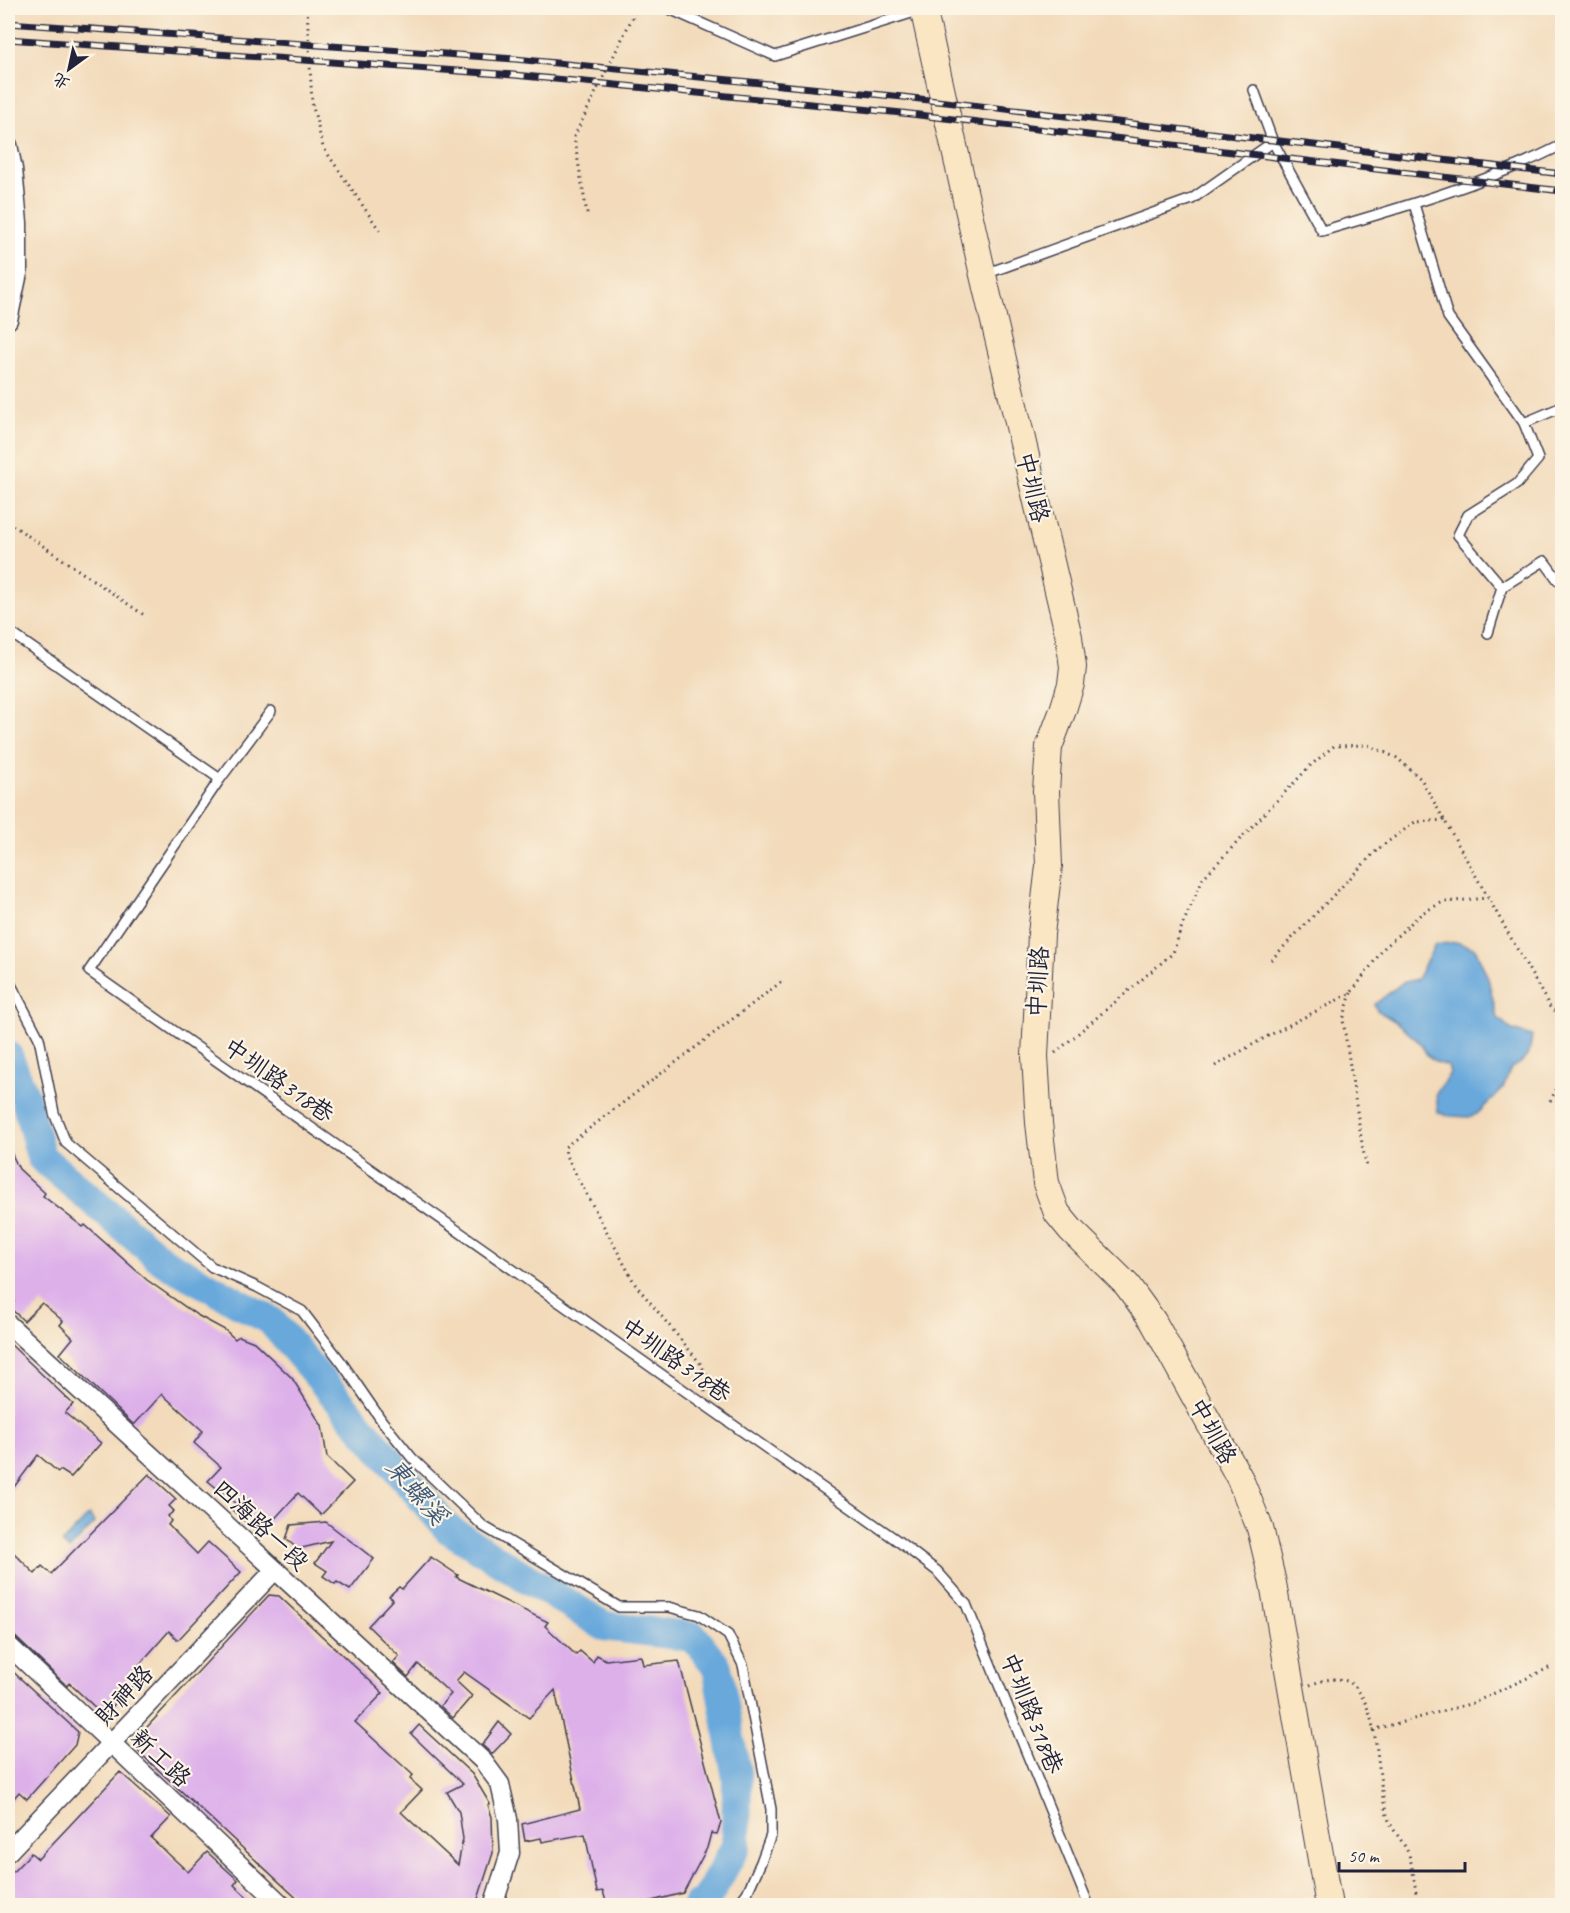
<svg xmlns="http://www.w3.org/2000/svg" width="1570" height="1913" font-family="Caveat,'LXGW WenKai TC',sans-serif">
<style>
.water{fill:#68a8db;stroke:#45658b;stroke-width:1.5}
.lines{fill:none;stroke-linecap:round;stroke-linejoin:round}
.river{stroke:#68a8db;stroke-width:30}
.building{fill:#ddb0ea}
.lane-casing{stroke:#413e4e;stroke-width:12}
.street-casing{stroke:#413e4e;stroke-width:21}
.secondary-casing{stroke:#413e4e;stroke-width:28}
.path{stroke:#413e4e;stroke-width:3;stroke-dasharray:1.5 4.5;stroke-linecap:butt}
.lane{stroke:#fff;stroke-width:9}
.street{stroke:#fff;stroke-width:18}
.secondary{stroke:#fbe6c4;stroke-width:26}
.rail-casing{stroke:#22223b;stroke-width:7}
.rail{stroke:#fcf5e5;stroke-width:4.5;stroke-dasharray:14;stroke-linecap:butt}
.labels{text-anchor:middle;stroke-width:4.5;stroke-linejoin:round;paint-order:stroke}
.street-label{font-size:24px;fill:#22223b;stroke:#fcf5e5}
.water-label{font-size:26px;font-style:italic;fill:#3e587b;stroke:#fcf5e5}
</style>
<rect width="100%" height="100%" fill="#fcf5e5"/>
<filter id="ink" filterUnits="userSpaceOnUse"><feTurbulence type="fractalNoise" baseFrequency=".0167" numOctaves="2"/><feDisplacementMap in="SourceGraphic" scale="12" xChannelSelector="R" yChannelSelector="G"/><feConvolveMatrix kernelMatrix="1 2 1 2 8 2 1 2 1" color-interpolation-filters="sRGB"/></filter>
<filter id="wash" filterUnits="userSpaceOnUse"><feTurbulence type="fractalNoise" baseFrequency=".008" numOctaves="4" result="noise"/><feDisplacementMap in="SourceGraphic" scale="24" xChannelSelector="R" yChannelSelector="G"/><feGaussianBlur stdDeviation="1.35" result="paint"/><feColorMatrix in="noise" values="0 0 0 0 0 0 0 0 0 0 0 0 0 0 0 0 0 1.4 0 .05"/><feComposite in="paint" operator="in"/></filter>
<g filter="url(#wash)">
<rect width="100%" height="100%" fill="#f2daba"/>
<!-- water -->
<g class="water">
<path d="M1456 942 1475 948 1488 978 1497 1017 1512 1030 1532 1036C1530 1053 1527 1062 1511 1068L1503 1088 1477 1114 1469 1117 1450 1116 1438 1113 1436 1094 1450 1073 1448 1066 1436 1062 1427 1055 1420 1043 1396 1022 1378 1011 1374 1005 1402 983 1417 979 1435 945Z"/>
<polygon points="89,1515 95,1523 69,1550 62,1543"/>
</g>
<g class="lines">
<!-- river -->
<polyline class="river" points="8,1056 25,1097 41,1157 163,1261 271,1321 448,1529 604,1626 694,1637 717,1667 737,1778 736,1846 706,1900 697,1906"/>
</g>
<g id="blocks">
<!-- building -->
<g class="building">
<polygon points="8,1146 19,1169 45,1193 43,1196 83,1227 85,1225 147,1280 197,1315 225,1330 235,1339 239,1336 254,1342 292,1378 322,1426 327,1457 353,1482 321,1515 298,1493 260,1535 231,1509 236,1504 208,1481 221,1467 194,1443 203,1431 162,1394 134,1425 60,1354 73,1338 60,1325 63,1321 42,1303 24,1321 9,1307 14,1302 8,1296"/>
<polygon points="8,1342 73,1404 65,1413 101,1443 71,1477 60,1470 58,1472 38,1455 8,1495"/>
<polygon points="149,1474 176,1499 169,1506 174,1511 168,1516 171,1521 168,1525 197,1554 208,1542 241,1572 178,1640 169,1631 132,1673 139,1679 106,1713 100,1712 69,1683 67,1686 8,1630 8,1547 35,1574 42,1566 51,1574"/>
<polygon points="326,1522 374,1559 350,1590 337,1582 335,1584 323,1576 327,1571 315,1563 331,1541 298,1549 286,1539 291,1525"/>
<polygon points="431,1557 458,1575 456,1577 548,1622 545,1626 576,1655 580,1651 593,1662 597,1655 606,1660 641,1656 643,1665 679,1661 721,1823 717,1834 711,1833 707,1848 683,1893 636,1905 607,1905 603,1891 597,1892 585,1834 542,1842 541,1838 525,1841 522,1824 580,1809 555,1690 529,1718 464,1672 456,1681 472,1696 453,1718 440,1706 451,1694 418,1664 408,1677 393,1663 399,1656 368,1626 393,1599 389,1596 399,1587 402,1589"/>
<polygon points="269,1595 279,1596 383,1693 355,1722 413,1775 410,1779 422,1790 401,1812 458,1865 463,1839 459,1812 447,1792 463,1784 411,1734 419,1725 472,1774 490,1804 488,1805 492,1817 493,1853 476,1905 304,1905 138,1751 136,1739"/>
<polygon points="8,1667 78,1732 75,1745 27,1799 19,1792 8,1805"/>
<polygon points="499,1722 511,1734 492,1754 482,1745"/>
<polygon points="120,1772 171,1817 151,1838 188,1872 207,1852 238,1880 234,1885 256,1905 8,1905 8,1877 31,1853 38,1859"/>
</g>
</g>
</g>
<g filter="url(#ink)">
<use href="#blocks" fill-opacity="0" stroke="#413e4e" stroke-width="1.5"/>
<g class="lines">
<!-- lane casing -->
<g class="lane-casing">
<g id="lane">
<polyline points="667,8 775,56 921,10"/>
<path d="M1254 90 1273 142 1322 231C1404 207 1487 183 1562 145"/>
<polyline points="1414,204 1448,317 1524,423 1538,459 1517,484 1468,515 1458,535 1502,587 1488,633"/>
<polyline points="985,274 1192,199 1273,142"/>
<polyline points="1524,423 1562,407"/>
<polyline points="1502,587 1544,561 1558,580"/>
<polyline points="8,631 220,779 89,971 898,1541 937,1571 966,1604 1089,1906"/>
<polyline points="220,779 271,711"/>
<polyline points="8,979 39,1038 54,1113 66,1143 212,1267 257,1287 302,1311 342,1363 382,1421 412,1458 483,1526 619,1607 669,1607 699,1615 728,1635 743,1665 771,1809 771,1835 761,1862 747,1893 737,1906"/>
</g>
</g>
<!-- street casing -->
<g class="street-casing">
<g id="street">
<polyline points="8,145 13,169 18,223 18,273 8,320"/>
<polyline points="8,1324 483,1761 500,1784 508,1819 510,1853 493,1906"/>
<polyline points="8,1645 283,1906"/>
<polyline points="8,1852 274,1571"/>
</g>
</g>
<!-- secondary casing -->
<g class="secondary-casing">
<polyline id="secondary" points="923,8 983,275 1069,637 1073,667 1071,684 1063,710 1049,747 1046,791 1049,866 1041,934 1035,1056 1039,1123 1046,1183 1057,1213 1071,1230 1127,1285 1153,1321 1240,1479 1260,1528 1273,1583 1329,1906"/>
</g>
<!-- path -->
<g class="path">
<polyline points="307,8 312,103 323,147 380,231"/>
<polyline points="587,214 574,137 637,8"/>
<polyline points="8,522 144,615"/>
<polyline points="1271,960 1378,849 1415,822 1445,820"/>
<polyline points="1351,993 1343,1020 1363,1150 1367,1167"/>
<polyline points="1055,1053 1173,953 1182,926 1203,878 1311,765 1334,746 1368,745 1397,758 1421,779 1550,1007 1562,1016"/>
<polyline points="1215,1066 1268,1036 1351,993 1384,948 1422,913 1443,902 1488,898"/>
<polyline points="1550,1101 1562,1079"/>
<polyline points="705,1392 707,1376 700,1363 635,1284 566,1156 565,1147 781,982"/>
<path d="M1310 1685C1324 1679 1346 1674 1357 1689 1381 1720 1376 1778 1387 1815 1391 1830 1404 1841 1409 1855 1414 1871 1415 1889 1418 1906"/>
<polyline points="1373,1730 1473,1703 1551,1667"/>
</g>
<!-- lane -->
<use href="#lane" class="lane"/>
<!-- street -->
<use href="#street" class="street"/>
<!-- secondary -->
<use href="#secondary" class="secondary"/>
<!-- rail casing -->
<g class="rail-casing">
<g id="rail">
<polyline points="8,23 515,59 903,97 1562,174"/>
<polyline points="8,39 514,75 902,113 1562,191"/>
</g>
</g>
<!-- rail -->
<use href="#rail" class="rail"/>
</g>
</g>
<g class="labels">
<!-- street labels -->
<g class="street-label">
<text transform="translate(1033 487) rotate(77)" y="8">中圳路</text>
<text transform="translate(1038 982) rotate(-87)" y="8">中圳路</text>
<text transform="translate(279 1080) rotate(35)" y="8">中圳路318巷</text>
<text transform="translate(676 1360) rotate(35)" y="8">中圳路318巷</text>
<text transform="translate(1213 1431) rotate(61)" y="8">中圳路</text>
<text transform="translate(261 1525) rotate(43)" y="8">四海路一段</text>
<text transform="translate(124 1695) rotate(-47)" y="8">財神路</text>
<text transform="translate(1032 1713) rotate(68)" y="8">中圳路318巷</text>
<text transform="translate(161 1758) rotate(43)" y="8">新工路</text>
</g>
<!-- water labels -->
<g class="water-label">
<text transform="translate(417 1491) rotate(49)" y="9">東螺溪</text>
</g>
</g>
<!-- margin -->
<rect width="1570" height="1913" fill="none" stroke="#fcf5e5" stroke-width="30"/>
<!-- north arrow -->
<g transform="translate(69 69) rotate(213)" stroke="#fcf5e5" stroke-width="4.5" paint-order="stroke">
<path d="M0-4.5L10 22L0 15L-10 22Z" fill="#22223b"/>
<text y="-9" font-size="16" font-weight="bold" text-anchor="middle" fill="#22223b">北</text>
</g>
<!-- scale -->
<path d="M1339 1862v9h126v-9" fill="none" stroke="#22223b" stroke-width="3"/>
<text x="1348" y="1862" font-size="18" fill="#22223b" stroke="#fcf5e5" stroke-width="4.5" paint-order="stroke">50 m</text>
</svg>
